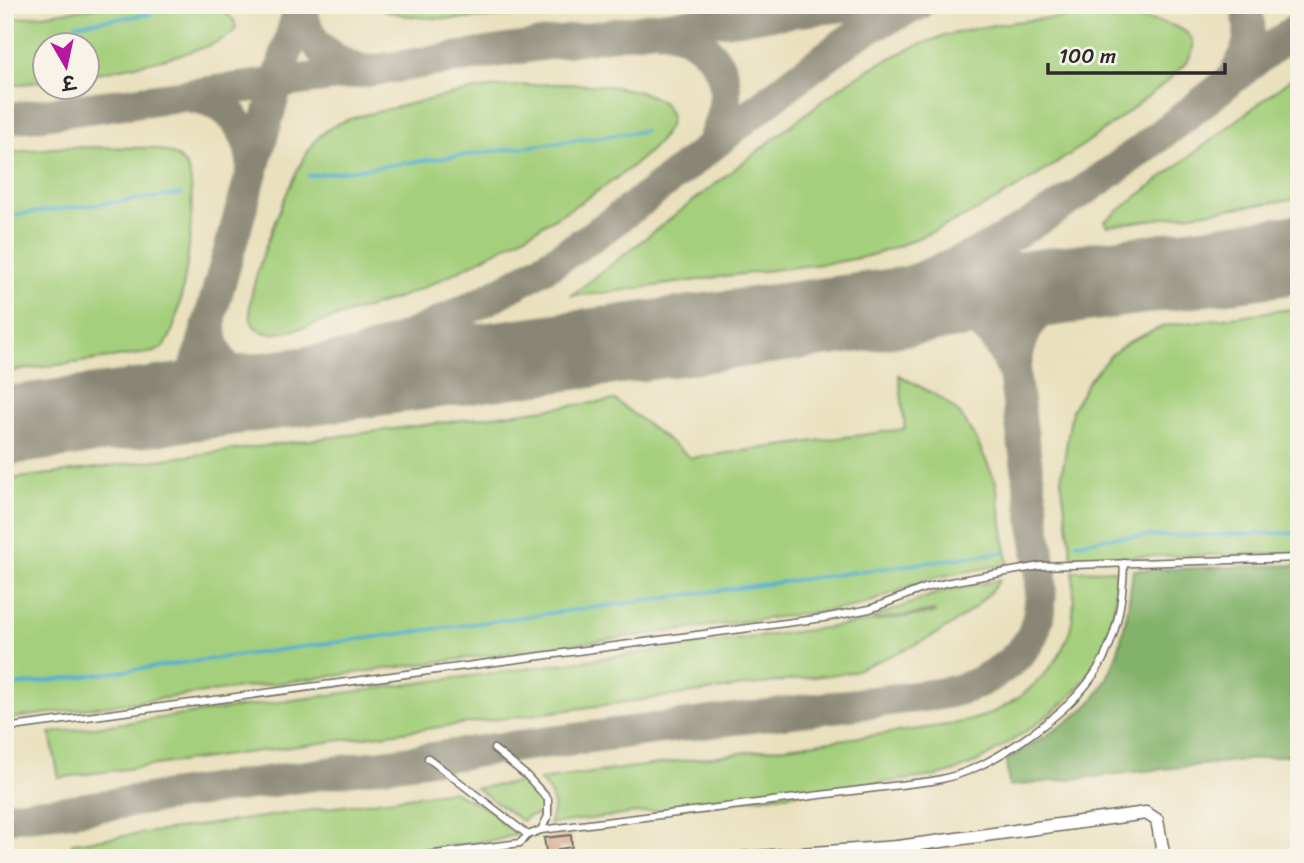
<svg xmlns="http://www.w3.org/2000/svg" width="1304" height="863" font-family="Sriracha,'Playpen Sans Deva',sans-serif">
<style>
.green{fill:#a4cf7b;stroke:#687d53;stroke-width:2}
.forest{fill:#83b26b;stroke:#576e4b;stroke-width:2}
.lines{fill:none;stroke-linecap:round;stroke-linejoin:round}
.stream{stroke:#52afd0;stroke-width:3.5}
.taxiway{stroke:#8a8674;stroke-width:32}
.runway{stroke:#8a8674;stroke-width:79}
.building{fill:#cd9776}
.lane-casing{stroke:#6e6a5e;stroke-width:9}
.street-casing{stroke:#6e6a5e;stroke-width:15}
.lane{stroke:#fff;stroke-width:6}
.street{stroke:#fff;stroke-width:12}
</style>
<rect width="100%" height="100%" fill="#f7f3e8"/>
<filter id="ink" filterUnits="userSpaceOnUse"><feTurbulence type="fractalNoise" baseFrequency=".0143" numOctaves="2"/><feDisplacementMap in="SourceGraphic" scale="14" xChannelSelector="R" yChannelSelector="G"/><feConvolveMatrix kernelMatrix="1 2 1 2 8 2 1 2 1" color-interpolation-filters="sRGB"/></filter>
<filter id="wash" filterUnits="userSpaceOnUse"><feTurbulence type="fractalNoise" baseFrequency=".00686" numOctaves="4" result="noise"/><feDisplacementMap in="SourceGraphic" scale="28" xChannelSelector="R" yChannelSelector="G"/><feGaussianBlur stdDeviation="1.57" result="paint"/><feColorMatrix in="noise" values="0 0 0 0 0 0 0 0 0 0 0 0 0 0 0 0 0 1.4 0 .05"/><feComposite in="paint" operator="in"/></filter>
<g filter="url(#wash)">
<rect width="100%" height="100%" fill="#e9e0bd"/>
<!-- green -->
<g class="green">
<path d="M113 5H208L220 9 234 20 236 29C219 52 119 68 88 75V46H46L45 81 5 86V20Z"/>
<path d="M375 5H595C544 12 416 32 375 5Z"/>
<path d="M1080 16C1101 15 1189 16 1193 43 1196 62 1160 87 1147 97 1070 159 986 213 893 248 857 262 817 264 779 269 718 277 657 286 596 294L572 295 839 88C860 74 882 61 905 51 955 27 1025 19 1080 16Z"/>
<polygon points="1299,73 1299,199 1107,226 1105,221"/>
<path d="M551 84C577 84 662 83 670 114 682 160 458 273 418 290 389 302 358 311 327 320 311 325 276 339 260 331 243 323 252 291 256 277 266 243 296 160 320 136 337 119 366 115 388 109 419 102 450 94 482 89 505 86 528 85 551 84Z"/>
<path d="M64 147 152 148C167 151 181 155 188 170 199 194 183 328 164 346 161 349 158 350 155 352L5 372V153Z"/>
<polygon points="1299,308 1299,553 1072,558 1061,480 1072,410 1089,380 1111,355 1128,342 1164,326"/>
<polygon points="899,375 941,398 960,414 976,439 996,482 1008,564 928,579 868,603 847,608 5,719 5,480 615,400 691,458 905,429"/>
<path d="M1116 570C1121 614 1101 667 1069 698 1052 714 1032 727 1013 740 988 756 966 771 936 776L549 824C557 806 554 794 539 780L905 731C931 727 959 725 984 716 1021 702 1059 668 1070 630 1075 611 1074 591 1073 571Z"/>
<path d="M1000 580C964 629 905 650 851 672L59 778 50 733 935 613 934 611 873 620 875 617 940 592Z"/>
<path d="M525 782C536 790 546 800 545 814L528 816 522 821 476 788Z"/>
<polygon points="452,791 495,813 501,823 511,828 516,834 498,840 348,858 75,858 72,843"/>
</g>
<!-- forest -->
<path class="forest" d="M1299 565V754L1009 786 1006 760C1033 743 1064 727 1087 706 1120 675 1128 612 1133 570Z"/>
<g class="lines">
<!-- stream -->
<g class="stream">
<polyline points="76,24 152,14"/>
<polyline points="308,176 644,131"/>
<polyline points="5,216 181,194"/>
<polyline points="1076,543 1115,537 1299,533"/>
<polyline points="5,687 1004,552"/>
</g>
<!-- taxiway -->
<g class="taxiway">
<path d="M303 5C302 42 335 65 367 71"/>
<path d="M661 29C697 33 727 60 725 97 724 114 717 129 712 144"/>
<path d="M1233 76C1249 53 1254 32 1245 5"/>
<path d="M192 97C231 101 251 133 253 170"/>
<polyline points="5,119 369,71 653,28 852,5"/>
<path d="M211 321C209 354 231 383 264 388"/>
<path d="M737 330C833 308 926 283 1012 235 1115 178 1205 98 1299 27"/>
<path d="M1014 373C1025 305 1051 295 1114 279"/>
<path d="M178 402C315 376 428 338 548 265 655 200 750 109 853 37L874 25 918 5"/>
<path d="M149 406C170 398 187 387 196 366L300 5"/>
<path d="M5 817 65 811 494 749 889 700C920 696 956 695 983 680 1004 669 1028 651 1035 628 1047 590 1038 549 1033 511 1027 465 1020 419 1014 373 985 308 956 304 890 309"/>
</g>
<!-- runway -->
<polyline class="runway" points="5,426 1299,254"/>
</g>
<g id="blocks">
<!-- building -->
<polygon class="building" points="571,835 572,847 558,849 560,858 547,858 544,838"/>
</g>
</g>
<g filter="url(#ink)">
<use href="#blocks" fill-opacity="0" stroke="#6e6a5e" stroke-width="2"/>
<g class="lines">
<!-- lane casing -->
<g class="lane-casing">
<g id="lane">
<polyline points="5,728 823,618 870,609 925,588 950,582 1040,566 1299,558"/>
<polyline points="494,749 527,776 548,799 548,816 541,830"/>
<polyline points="428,758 528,835"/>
<path d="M405 858 520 843 528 835 541 830 932 781C967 775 994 760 1023 740 1094 691 1122 651 1124 563"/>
</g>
</g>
<!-- street casing -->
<g class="street-casing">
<g id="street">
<polyline points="898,847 1146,813 1157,820 1164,858"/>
<polyline points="742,858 898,847 898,858"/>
</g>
</g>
<!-- lane -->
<use href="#lane" class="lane"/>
<!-- street -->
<use href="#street" class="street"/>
</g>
</g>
<!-- margin -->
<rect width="1304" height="863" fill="none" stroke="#f7f3e8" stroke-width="28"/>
<!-- north arrow -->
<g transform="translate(66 66) rotate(171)"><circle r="33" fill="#f7f3e8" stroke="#a5a39c" stroke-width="2"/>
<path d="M0-5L12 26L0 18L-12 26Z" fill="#b5179e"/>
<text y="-10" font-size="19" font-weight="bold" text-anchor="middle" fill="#2b2b2b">उ</text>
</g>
<!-- scale -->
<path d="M1048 63v10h177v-10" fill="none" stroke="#2b2b2b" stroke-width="3.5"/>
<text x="1059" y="63" font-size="21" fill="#2b2b2b" stroke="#f7f3e8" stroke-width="5" paint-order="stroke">100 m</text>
</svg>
